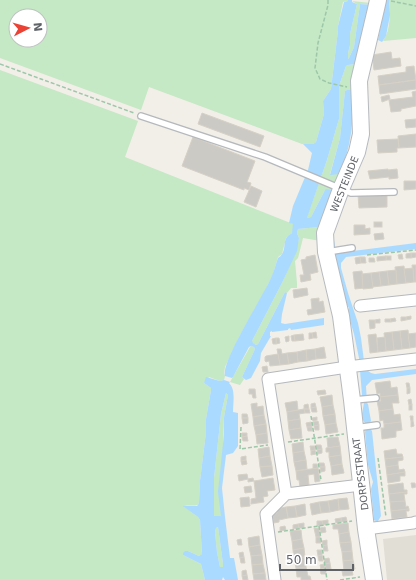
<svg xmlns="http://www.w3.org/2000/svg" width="416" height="580" font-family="'DejaVu Sans',sans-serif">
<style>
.education{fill:#e1ded6}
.green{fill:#c5e8c5;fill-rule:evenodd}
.water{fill:#aadaff;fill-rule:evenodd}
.building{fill:#cccac5;stroke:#d6d1c6}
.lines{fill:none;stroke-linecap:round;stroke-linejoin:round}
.lane-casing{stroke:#b5b8bc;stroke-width:8}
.street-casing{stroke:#b5b8bc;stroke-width:13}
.secondary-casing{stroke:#b6babf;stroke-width:18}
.path{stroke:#9cc7a9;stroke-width:1.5;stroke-dasharray:4 2;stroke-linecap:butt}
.lane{stroke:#fff;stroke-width:5.5}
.street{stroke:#fff;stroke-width:11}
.secondary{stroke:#fff;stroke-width:16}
.labels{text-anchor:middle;stroke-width:4;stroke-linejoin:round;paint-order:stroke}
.street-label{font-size:10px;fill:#5f6368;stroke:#fff}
</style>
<rect width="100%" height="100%" fill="#f1efe8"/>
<!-- education -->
<polygon class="education" points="416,535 416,580 387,580 383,539"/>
<!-- green -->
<g class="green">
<path d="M0 0H348V1L343 2 338 26V30L331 89 323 101 324 114 316 142 313 144H302L149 87 141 110 0 58ZM16 16H40V40H16Z"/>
<path d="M389 0H416V38L383 41C391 30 390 13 389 0Z"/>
<polygon points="352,1 371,3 372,5 360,4 354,47 349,58 348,59 348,53 350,45 350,34 357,4"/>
<polygon points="356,64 351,90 347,90 345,91 340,138 330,174 339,174 342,175 321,241 303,238 298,258 295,261 297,283 297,288 291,288 287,293 285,292 258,344 256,345 252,343 252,341 282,283 296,251 299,238 297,233 298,229 319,227 320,225 325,190 311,217 307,218 307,217 327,160 339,119 339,88 340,83 346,66 348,65"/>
<path d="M0 70 138 121 125 157 293 224 294 227 292 233 289 235 286 238 282 254 278 257 273 274 264 293 240 335 225 367 224 373 225 376 224 380 220 381 209 377 204 383 211 388V390L206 419V432L200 481 199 502 198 505C194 506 188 505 184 506L198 517 200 520 202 554 199 556 188 551 183 555 201 564 205 580H0Z"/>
<polygon points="251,346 254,347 255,349 242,377 244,379 240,385 230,382 250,347"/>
<polygon points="226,393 228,395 224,417 221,516 214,516 214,478 221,414"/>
<polygon points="218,527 223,564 223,567 220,567 217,552 215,532 216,528"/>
</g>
<!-- water -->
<g class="water">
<path d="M348 0H352V2L357 4 350 34V45L348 53V59L349 58 354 47 360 4 372 5 356 64 348 65 346 66 340 83 339 88V119L327 160 307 218 311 217 325 190 326 189 331 190V195L319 227 298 229 297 233 299 238 297 251 282 283 252 341 253 343 256 345 258 344 285 292 287 293 282 314 281 323 285 324 324 318V325L291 330 290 328 288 329V330L272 332V331L270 332V336H271L261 353 260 361 251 378 246 380 242 377 255 349 254 347 251 346 249 347 233 377 232 378 225 376C221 364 255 309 262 295 266 288 270 281 273 273 275 268 276 263 278 258 279 257 281 256 282 254 287 247 281 239 292 233L293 224 289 223 293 206 308 170 312 153 303 144H313L316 142 324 114 323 101 331 89 338 30V26L344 2 348 1Z"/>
<polygon points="386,0 389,0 390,15 386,36 382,42 378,40"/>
<path d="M347 90H351C355 118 351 149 339 174L330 175 340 138 345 91Z"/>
<polygon points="334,240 336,253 337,253 416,243 416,249 346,257 341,263 341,268 348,293 358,323 361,338 365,369 371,373 375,374 416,369 416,374 372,380 366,386 367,403 368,404 371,421 369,423 370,429 372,431 381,516 378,521 376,521 374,520 371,489 373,482 368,465 365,432 366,429 365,423 363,420 362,414 364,403 362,395 359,358 354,334 348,314 348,310 349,308 345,301 332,241"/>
<path d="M206 377 220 381 224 380 230 382 229 383C236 390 233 402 233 412L238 413V446L233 453 226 455 222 488 225 517 230 558H234L238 580H225L223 577 222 580H205L201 564 183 555V553L185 551H188L199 556 202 554 200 520 198 517 183 506H197L198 505 199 502 200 481 206 432V419L211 390V388L204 383ZM226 393 228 395 224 417V434L218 492 221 516H214V478L221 414ZM218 527 223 564V567H220L217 552 215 532 216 528Z"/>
</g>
<!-- building -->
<g class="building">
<polygon points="391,52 392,59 400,58 401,66 374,70 372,55"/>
<polygon points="414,66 416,80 379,85 378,76 406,72 406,67"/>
<polygon points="416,80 416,89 380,94 379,85"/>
<polygon points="416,91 416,106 401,109 401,111 391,112 389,100 413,97 412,92"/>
<polygon points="389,95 390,99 382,102 381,97"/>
<polygon points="202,113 264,136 260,147 198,124"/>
<polygon points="416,119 416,127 406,128 405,120"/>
<polygon points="416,134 416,147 399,148 398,136"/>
<polygon points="193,137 255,161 247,182 251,183 249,190 244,188 244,190 182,166"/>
<polygon points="398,139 399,148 397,148 397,152 378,153 377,140"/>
<polygon points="388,169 388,170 397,169 398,178 389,179 389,177 370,179 368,171"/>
<polygon points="404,181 416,181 416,189 404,190"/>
<polygon points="251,186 262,191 256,207 244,202"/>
<polygon points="387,194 387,207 359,208 358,195"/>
<rect x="374" y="222" width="8" height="5"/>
<polygon points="354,225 365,225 365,229 370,228 370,234 354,235"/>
<polygon points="383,233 384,239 375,240 374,234"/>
<polygon points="411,253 416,253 416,257 411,258"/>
<polygon points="411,253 411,258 406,258 406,254"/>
<polygon points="402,254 403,259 399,259 398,255"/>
<polygon points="315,255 318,272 310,274 311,280 301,282 300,275 304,275 301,260 306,259 306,257"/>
<rect x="386" y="256" width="5" height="4"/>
<polygon points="386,256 386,260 377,261 377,257"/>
<polygon points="360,257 361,263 356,264 355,258"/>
<polygon points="360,257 365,257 366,263 361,263"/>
<polygon points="369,258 374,258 375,262 369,262"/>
<polygon points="412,265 416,265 416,282 414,282"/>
<polygon points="404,266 406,283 397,284 395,267"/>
<polygon points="413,268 414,282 406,283 404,269"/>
<polygon points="396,270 397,284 389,285 387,271"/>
<polygon points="362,271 364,288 355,289 353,272"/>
<polygon points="387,271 389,285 381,286 379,272"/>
<polygon points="379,272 381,286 372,287 371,273"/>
<polygon points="371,273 373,288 363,289 362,274"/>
<polygon points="307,288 308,295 294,298 293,290"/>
<polygon points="319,298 319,302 323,301 325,312 308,315 307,310 312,309 311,299"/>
<polygon points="411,316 411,319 406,320 406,317"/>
<polygon points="401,317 406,317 406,320 401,321"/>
<polygon points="395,318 396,321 391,322 390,319"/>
<polygon points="380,319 380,323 375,323 375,320"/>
<polygon points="385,319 390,319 391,322 385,322"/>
<polygon points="369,320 375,320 375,328 370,329"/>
<polygon points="408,330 410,348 402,349 400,331"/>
<polygon points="400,331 402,349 394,350 392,332"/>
<polygon points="316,332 317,338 313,338 312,333"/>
<polygon points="392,332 394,350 386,351 384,333"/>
<polygon points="309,333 312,333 313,338 309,339"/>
<polygon points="416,333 416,347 410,348 408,334"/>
<polygon points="303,334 304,340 295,341 294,335"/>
<polygon points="376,334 378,352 370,353 368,335"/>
<polygon points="294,335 295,341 292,341 291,336"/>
<polygon points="289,336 289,341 286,342 285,337"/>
<polygon points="385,337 386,351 378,352 377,338"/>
<polygon points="276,338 279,338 280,343 276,344"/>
<polygon points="276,338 276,344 273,344 272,339"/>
<polygon points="324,347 326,358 316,359 315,349"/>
<polygon points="277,349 281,349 282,354 287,353 289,364 280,365"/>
<polygon points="315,349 316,359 307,361 306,350"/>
<polygon points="306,350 307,361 298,362 297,352"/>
<polygon points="297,352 298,362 289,364 287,353"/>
<polygon points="278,354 280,365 270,366 269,361 266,362 265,361 265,357 266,356"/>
<polygon points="267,366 268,372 263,372 262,367"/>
<polygon points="390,381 391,388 397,387 398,395 380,397 380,393 377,394 375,383"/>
<polygon points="406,383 409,383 410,388 407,388"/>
<polygon points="407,388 410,388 410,393 407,394"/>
<polygon points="249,389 255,389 256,398 253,398 252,394 249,394"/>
<polygon points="325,390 326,394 318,395 317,391"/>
<polygon points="332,395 333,405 322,407 320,397"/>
<polygon points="398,395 399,403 392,403 393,409 379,411 377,401 381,401 380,397"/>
<polygon points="411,399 412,405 409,405 408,400"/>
<polygon points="297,401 298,410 287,412 285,403"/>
<polygon points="257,403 257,407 263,406 264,415 253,417 251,404"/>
<polygon points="315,403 316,407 311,408 311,404"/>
<polygon points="308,404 309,409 304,409 304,405"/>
<polygon points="333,405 335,414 323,416 322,407"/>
<rect x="409" y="405" width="3" height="5"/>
<polygon points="316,407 317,412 312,412 311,408"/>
<polygon points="304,409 309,409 310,413 305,413"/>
<polygon points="304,409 305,413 299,414 300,419 288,421 287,412"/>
<polygon points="393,409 394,415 400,414 401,422 384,424 383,420 380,421 379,411"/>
<polygon points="242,414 247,414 248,418 242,418"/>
<polygon points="335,414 336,423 325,425 323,416"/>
<polygon points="264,415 266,424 254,426 253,417"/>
<polygon points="410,416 413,416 413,421 411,421"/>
<polygon points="317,417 317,420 313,421 312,418"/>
<polygon points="242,418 248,418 248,423 243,424"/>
<polygon points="300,419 301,428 289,430 288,421"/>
<polygon points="318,421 319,425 314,426 313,422"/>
<polygon points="411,421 413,421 414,426 411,427"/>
<polygon points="311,422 312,427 307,427 306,423"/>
<polygon points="401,422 402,430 396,431 396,437 382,439 381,428 384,428 384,424"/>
<polygon points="336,423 338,432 326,434 325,425"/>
<polygon points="266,424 267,433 256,435 254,426"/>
<polygon points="319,425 319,430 315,430 314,426"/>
<polygon points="307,427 312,427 312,431 308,431"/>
<polygon points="301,428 302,438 291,439 289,430"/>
<polygon points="242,433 247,433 247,436 242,437"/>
<polygon points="267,433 268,443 257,444 256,435"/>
<polygon points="247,436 248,441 243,441 242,437"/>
<polygon points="338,437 340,446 328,448 327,438"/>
<polygon points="303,442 304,451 293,453 292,444"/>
<polygon points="316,445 321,445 322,449 317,450"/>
<polygon points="310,446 315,446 315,450 311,451"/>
<polygon points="340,446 341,455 329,457 329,452 326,452 326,448"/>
<polygon points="269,447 270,456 259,458 258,449"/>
<polygon points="322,449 322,453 318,454 317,450"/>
<polygon points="396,449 397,454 402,454 403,457 385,459 384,451"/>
<polygon points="315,450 316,454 311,455 311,451"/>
<polygon points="304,451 306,460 294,462 293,453"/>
<polygon points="341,455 342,464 331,466 329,457"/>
<polygon points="246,456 246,460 241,461 241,457"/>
<polygon points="270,456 272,466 260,467 259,458"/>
<polygon points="403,457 403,460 398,461 398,465 386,467 385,459"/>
<polygon points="246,460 247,464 242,465 241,461"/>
<polygon points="306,460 307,469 296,471 294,462"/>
<polygon points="319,463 324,463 325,467 320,467"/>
<polygon points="313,464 317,464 318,468 313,469"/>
<polygon points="342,464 344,473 332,475 331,466"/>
<polygon points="398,465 399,470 404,469 405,472 387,475 386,467"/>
<polygon points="272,466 273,475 262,477 260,467"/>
<polygon points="320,467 325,467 325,471 321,472"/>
<polygon points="318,468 320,481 315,482 314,474 308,475 309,485 300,487 299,480 297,480 296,471"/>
<polygon points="405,472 405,476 400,476 400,481 388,483 387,475"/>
<polygon points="247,474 248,479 239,481 238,475"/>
<polygon points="253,478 254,481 248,482 248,479"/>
<polygon points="273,478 275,490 267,491 268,496 263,497 264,502 251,504 251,499 256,498 254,481"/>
<polygon points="403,483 404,490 407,490 407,492 389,494 388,485"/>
<polygon points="411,483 415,483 416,487 412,488"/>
<polygon points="251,486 252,492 245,493 244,487"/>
<polygon points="407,492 407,494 404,494 405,501 390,502 389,494"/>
<polygon points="249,497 250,506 241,507 240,498"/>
<polygon points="347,498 349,509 339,510 338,499"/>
<polygon points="338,499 339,510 330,512 328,501"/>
<polygon points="328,501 330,512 321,513 319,502"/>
<polygon points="405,501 406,507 408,506 409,509 391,511 390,502"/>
<polygon points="319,502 321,513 312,515 310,504"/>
<polygon points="305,504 306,515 297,517 295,506"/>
<polygon points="295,506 297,517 288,518 286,507"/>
<polygon points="286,507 288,518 279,520 279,522 274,523 272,514 277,513 277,509"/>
<polygon points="409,509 409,511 406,511 407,517 392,519 391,511"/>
<polygon points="346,517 347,521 341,522 341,518"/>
<polygon points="341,518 341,522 336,523 335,519"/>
<polygon points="328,520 328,524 323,525 322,521"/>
<polygon points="317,521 322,521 323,525 317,526"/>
<polygon points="304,523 304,528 299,528 298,524"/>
<polygon points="348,523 349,532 339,534 338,529 333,529 333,525"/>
<polygon points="298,524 299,528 293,529 293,525"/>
<polygon points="285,526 286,530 280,531 280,527"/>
<polygon points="325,527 326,532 321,533 320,528"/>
<polygon points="314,528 319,528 320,537 316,537"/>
<polygon points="301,530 302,539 292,541 290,531"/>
<polygon points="349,532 351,542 340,543 339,534"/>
<polygon points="259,536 260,545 249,547 248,538"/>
<polygon points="316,537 320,537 321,543 316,543"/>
<polygon points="241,539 242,545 238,545 237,540"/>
<polygon points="302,539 304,548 293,550 292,541"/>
<polygon points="327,540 327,545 323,546 322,541"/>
<polygon points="351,542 352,551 342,552 340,543"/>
<polygon points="260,545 262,555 251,556 249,547"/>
<polygon points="327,545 328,551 324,551 323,546"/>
<polygon points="304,548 305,557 294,559 293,550"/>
<polygon points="317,550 322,550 322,555 318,556"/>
<polygon points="352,551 353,560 343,561 342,552"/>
<polygon points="243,552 244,557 240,558 239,553"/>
<polygon points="262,555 263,564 252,565 251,556"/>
<polygon points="322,555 323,561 319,561 318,556"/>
<polygon points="244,557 245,563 241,563 240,558"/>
<polygon points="305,557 306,567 296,568 294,559"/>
<polygon points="329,558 330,563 325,564 324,559"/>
<polygon points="353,560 355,569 352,570 353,575 343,576 342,571 344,571 343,561"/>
<polygon points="330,563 331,569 326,570 325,564"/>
<polygon points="263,564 265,573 253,574 252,565"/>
<polygon points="324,564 325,568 321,569 320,565"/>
<polygon points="306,567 308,576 310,576 311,580 301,580 301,577 297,577 296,568"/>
<polygon points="325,568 326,574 321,574 320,569"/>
<polygon points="246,570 247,575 242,576 242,571"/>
<polygon points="265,573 266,580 254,580 253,574"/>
<polygon points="247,575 248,580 243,580 242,576"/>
</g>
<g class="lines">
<!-- lane casing -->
<g class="lane-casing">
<g id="lane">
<polyline points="141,116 265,157 351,193 394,192"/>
<polyline points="327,252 352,248"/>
<polyline points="354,400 376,398"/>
<polyline points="355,428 377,425"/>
</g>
</g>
<!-- street casing -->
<g class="street-casing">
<g id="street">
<polyline points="360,306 416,300"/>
<polyline points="286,494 268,379 347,367 416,359"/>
<polyline points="366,529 413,523 416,522"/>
<polyline points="275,580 266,514 286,494 361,485"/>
</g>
</g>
<!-- secondary casing -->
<g class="secondary-casing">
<polyline id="secondary" points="374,580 366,529 352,400 341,316 326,252 325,233 341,189 357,152 361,134 359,81 376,9 378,0"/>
</g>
<!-- path -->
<g class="path">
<polyline points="328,0 328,5 318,43 315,68 320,79 329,83 347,87"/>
<polyline points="391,1 416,6"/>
<polyline points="0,64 134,113"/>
<polyline points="367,255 416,250"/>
<polyline points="311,416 321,480"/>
<polyline points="241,427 240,449 268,445"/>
<polyline points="288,442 344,434"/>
<polyline points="378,458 386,517"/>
<polyline points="319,526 327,580"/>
<polyline points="278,532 352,521"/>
<polyline points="340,580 360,577"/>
</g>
<!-- lane -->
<use href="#lane" class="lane"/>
<!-- street -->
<use href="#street" class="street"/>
<!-- secondary -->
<use href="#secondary" class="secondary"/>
</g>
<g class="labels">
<!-- street labels -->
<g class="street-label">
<text transform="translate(344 184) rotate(-68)" y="4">WESTEINDE</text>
<text transform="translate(360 474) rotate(-97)" y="4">DORPSSTRAAT</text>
</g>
</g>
<!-- north arrow -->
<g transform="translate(28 28) rotate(84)"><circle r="19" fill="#ffffff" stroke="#bfc1c3"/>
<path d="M0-3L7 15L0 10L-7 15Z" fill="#ea4335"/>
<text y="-6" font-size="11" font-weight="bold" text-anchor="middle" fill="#5f6368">N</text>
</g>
<!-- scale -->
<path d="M280 564v6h73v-6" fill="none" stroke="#5f6368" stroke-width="2"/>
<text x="286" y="564" font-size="12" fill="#5f6368" stroke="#ffffff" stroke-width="3" paint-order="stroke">50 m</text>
</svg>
